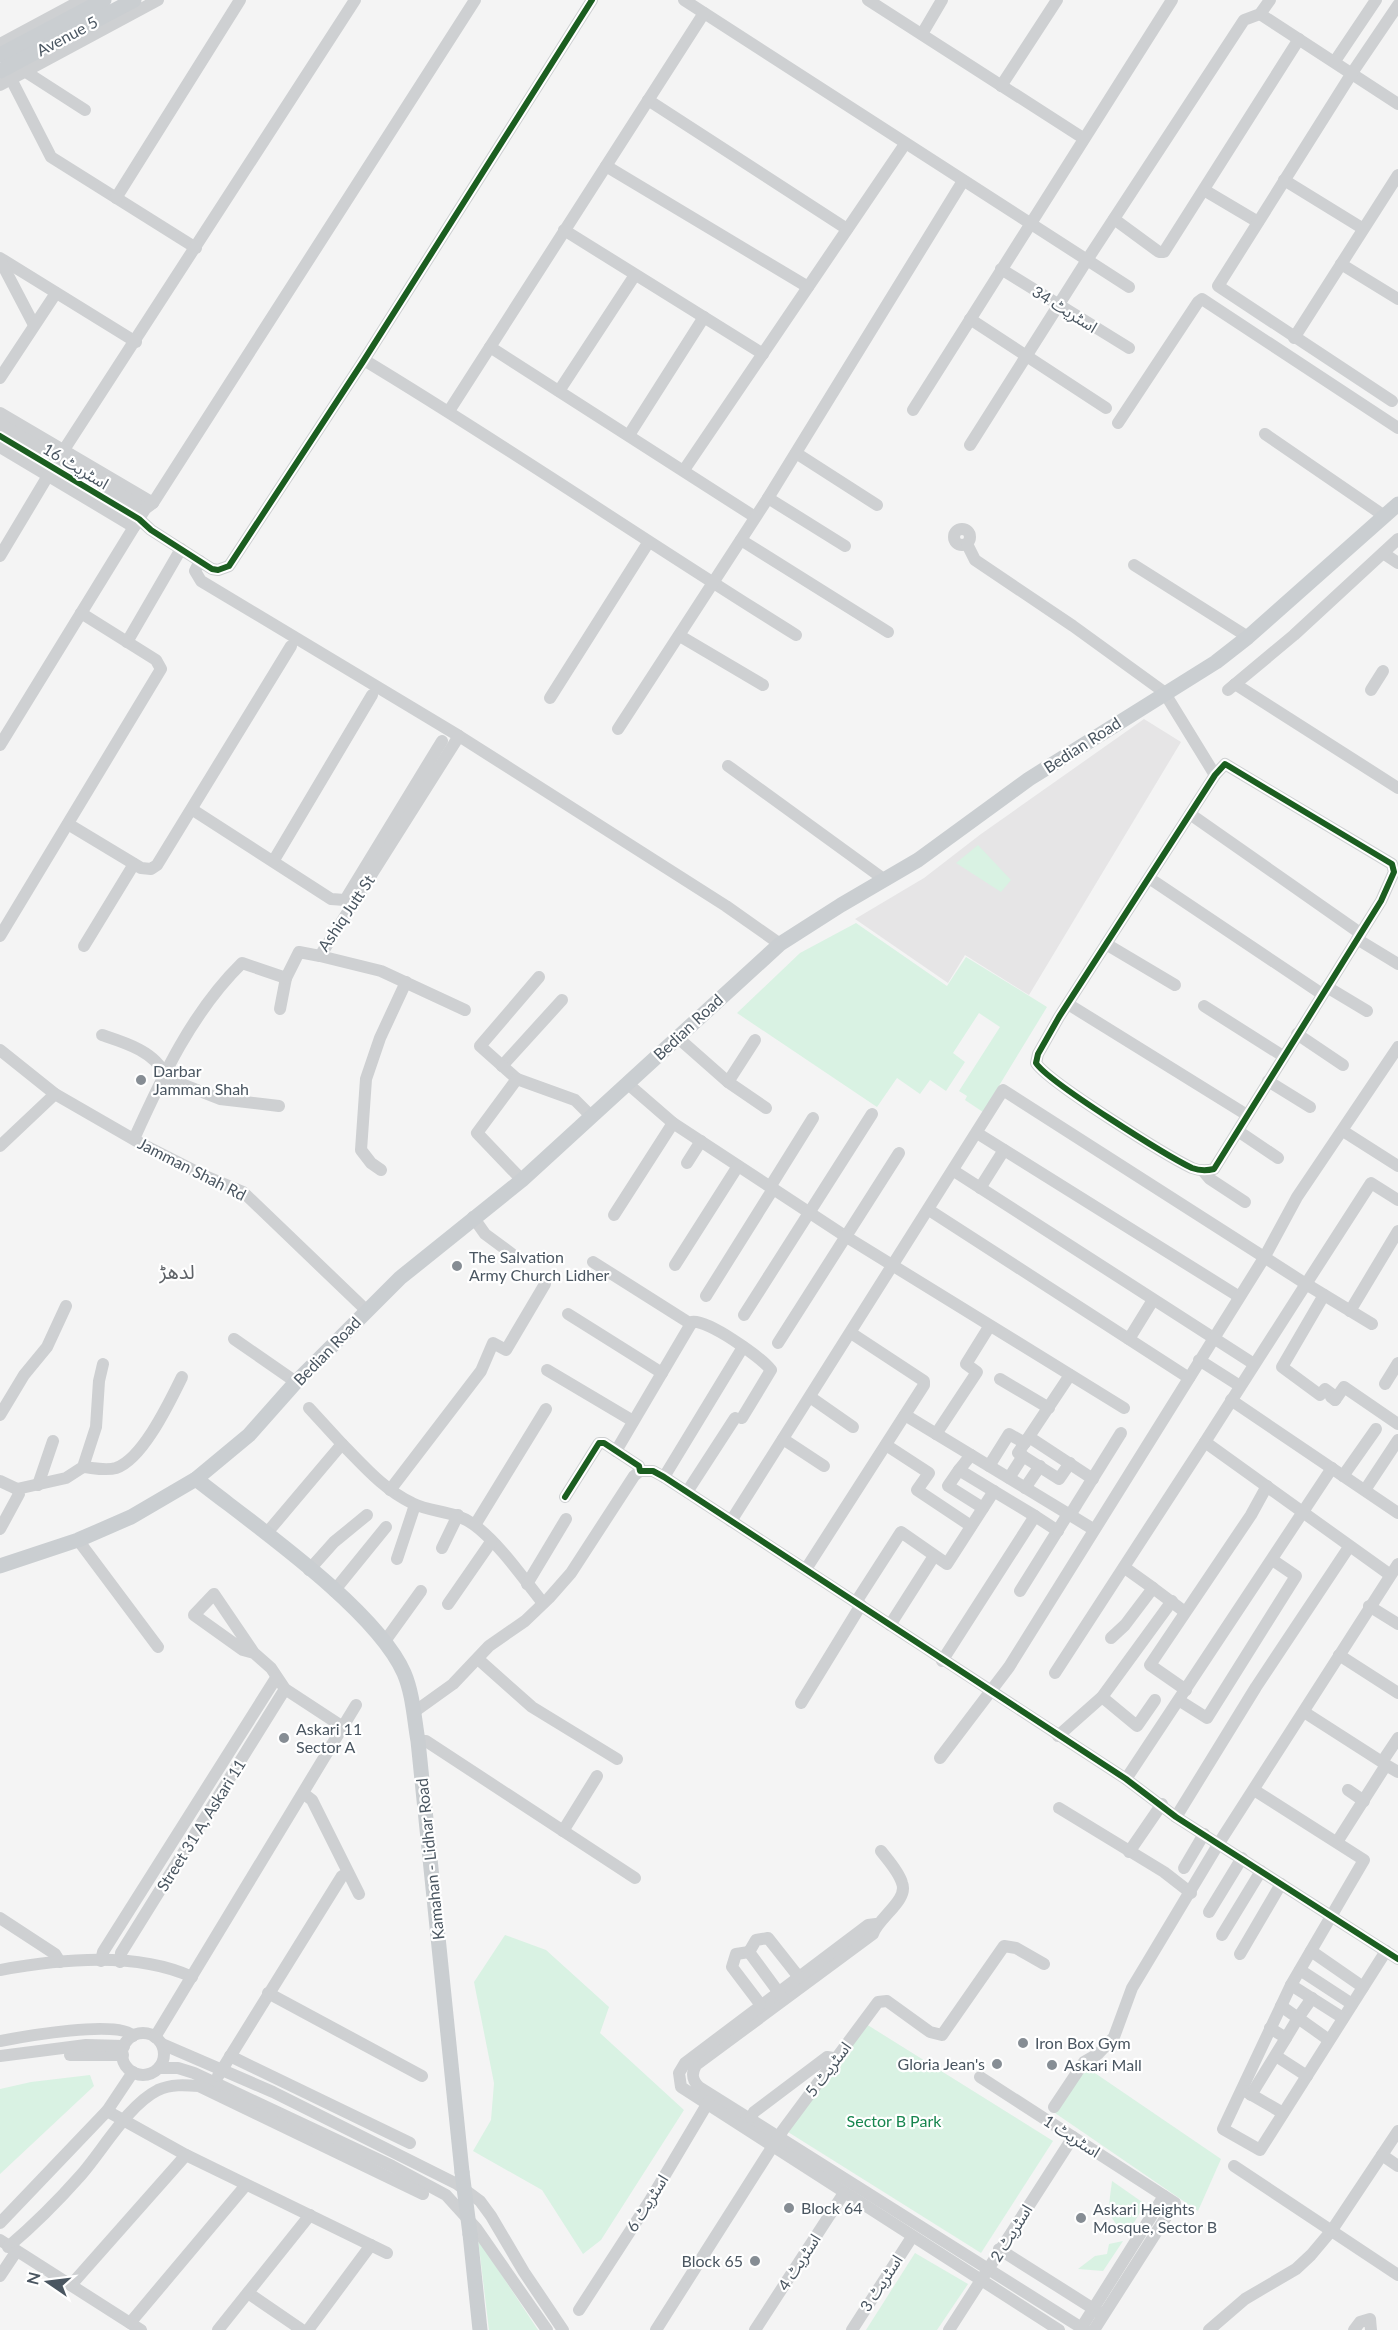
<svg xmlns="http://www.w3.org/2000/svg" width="1398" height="2330" font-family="Lato,'Noto Sans Arabic',sans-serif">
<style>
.education{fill:#e6e5e6}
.green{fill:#d9f2e3}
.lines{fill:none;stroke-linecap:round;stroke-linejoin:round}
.minor{stroke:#ced0d2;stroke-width:12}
.major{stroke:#caced1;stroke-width:15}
.major-bridge{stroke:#caced1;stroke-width:15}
.cycleway-casing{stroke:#fff;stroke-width:10}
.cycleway{stroke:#1b5e20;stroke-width:6}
.poi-dot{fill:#868d94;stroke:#fff;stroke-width:2}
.labels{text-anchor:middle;stroke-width:4.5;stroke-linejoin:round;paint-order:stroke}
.street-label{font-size:16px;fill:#4a5661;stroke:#fff}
.poi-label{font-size:16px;fill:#4a5661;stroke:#fff;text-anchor:start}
.park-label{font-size:16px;fill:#17864f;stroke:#fff}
.quarter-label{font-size:20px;fill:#5f6368;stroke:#fff}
</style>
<rect width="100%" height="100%" fill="#f4f4f4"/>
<!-- education -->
<polygon class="education" points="1144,719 1181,742 1029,995 965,955 948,983 855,919 924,878 981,834"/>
<!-- green -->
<g class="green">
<polygon points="978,845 1011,880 1001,892 956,863"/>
<polygon points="856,923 947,986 966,957 1047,1007 983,1112 965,1100 967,1096 959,1091 1000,1027 979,1013 953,1053 965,1062 946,1091 930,1080 920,1094 897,1078 877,1107 737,1013 800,953"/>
<polygon points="505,1935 546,1950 609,2007 600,2033 684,2110 601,2240 583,2254 542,2190 473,2151 491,2120 494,2083 474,1982"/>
<polygon points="866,2024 1053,2141 981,2253 788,2132"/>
<polygon points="1086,2067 1221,2159 1198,2211 1055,2113"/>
<polygon points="90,2075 94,2086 0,2174 0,2089 31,2082"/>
<polygon points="1112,2181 1145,2204 1132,2226 1116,2224 1108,2212"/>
<polygon points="478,2239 538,2330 489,2330"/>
<polygon points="1123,2241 1103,2271 1078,2269 1095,2256 1107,2254 1109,2244"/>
<polygon points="915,2253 968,2284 937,2330 866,2330"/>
</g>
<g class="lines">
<!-- minor -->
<g class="minor">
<polyline points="684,0 1129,287"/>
<polyline points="868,0 1083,138"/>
<polyline points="1260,14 1398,104"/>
<polyline points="922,34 942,0"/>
<polyline points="0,44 82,0"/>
<polyline points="1335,61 1376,0"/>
<polyline points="26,72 85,110"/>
<polyline points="11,79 51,157 196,248"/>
<polyline points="0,85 158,0"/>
<polyline points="1001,86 1057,0"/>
<polyline points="648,100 847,229"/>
<polyline points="606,166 808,287"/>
<polyline points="1284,180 1362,228"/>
<polyline points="1204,190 1258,222"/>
<polyline points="116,198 240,0"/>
<polyline points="1114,219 1159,252 1164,252 1299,39"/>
<polyline points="564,230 763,354"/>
<polyline points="0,258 136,342"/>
<polyline points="0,260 34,325"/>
<polyline points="1341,264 1398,299"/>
<polyline points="1001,269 1129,348"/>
<polyline points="970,319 1106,408"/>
<polyline points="1294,338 1398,175"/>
<polyline points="490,347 755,517"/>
<path d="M364 360C510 448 651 545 796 635"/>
<polyline points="0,378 56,293"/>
<polyline points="559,391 635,275"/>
<polyline points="1392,401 1218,286 1352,73 1398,5"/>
<polyline points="913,410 1172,0"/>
<polyline points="449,411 704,13"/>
<polyline points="0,413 153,503"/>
<polyline points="1118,423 1198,302 1202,299 1398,428"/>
<polyline points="0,424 145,509"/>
<polyline points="1265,434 1383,515"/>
<polyline points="629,435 704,317"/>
<polyline points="0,436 139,519 151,530 212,569 218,570 229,566 364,360 592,0"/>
<polyline points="970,445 1087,260 1244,20 1260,14 1270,0"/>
<polyline points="0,447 134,527"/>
<polyline points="796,453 877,505"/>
<polyline points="684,470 905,144"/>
<polyline points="768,498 845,546"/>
<circle cx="962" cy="537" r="8"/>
<polyline points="741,540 888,632"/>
<polyline points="967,544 975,560 1073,626 1164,692 1215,775"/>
<polyline points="1383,553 1398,563"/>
<polyline points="0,556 58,459 355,0"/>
<polyline points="200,561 195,571 201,581 459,736 726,906 780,944"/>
<polyline points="1134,565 1248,637"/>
<polyline points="680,636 763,685"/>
<polyline points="127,642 181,549"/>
<polyline points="1235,684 1398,788"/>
<polyline points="1228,690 1294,635 1398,539"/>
<polyline points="1371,690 1383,671"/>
<polyline points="550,698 648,543"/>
<polyline points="618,729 768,498 963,181"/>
<polyline points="0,745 145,509 153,503 475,0"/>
<path d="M1225 764 1392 864 1394 872 1381 901 1214 1169C1206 1171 1200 1171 1192 1168 1167 1156 1048 1082 1036 1063L1038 1054 1059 1017 1215 775Z"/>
<polyline points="728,766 885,880"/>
<polyline points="193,810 331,899 345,900 442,741"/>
<polyline points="1190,814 1360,933"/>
<polyline points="68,824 141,868 151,869 157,865 291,646"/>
<polyline points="274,860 372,695"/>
<polyline points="1149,878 1322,994"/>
<polyline points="0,936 161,669 156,660 81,613"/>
<polyline points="1357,939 1398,964"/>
<polyline points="1106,944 1175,985"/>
<polyline points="84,946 134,864"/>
<polyline points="320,956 381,971 465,1010"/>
<polyline points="1327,987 1367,1011"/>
<polyline points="1068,1004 1247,1115"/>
<polyline points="1204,1006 1283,1056"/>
<polyline points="280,1009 286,978"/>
<polyline points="1297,1034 1343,1065"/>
<path d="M102 1035C123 1042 155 1051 165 1075"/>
<polyline points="677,1037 728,1082 766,1108"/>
<polyline points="0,1050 55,1094 140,1143 205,1176 243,1192 366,1310"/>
<polyline points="502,1066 562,1000"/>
<polyline points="164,1077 220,1099 279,1106"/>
<polyline points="517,1079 480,1046 539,977"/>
<polyline points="1268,1081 1310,1107"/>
<polyline points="728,1082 755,1040"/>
<polyline points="628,1084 673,1123 845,1236 1124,1408"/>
<polyline points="1238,1131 1278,1158"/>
<polyline points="1343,1131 1398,1166"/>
<polyline points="977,1133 1238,1296"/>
<path d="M134 1139C162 1077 192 1012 242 963L286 978 299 952 320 956 459 736"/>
<polyline points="0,1146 55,1094"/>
<polyline points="687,1163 701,1141"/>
<polyline points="381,1170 371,1163 361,1150 366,1079 380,1038 406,982"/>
<polyline points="954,1171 1254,1364"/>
<polyline points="1204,1172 1210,1179 1245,1202"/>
<polyline points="522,1180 477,1133 517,1079 575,1100 592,1117"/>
<polyline points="770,1187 813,1118"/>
<polyline points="980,1188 1004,1150"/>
<polyline points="929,1210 1189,1378"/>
<polyline points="614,1215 673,1123"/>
<polyline points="473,1217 485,1234 512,1254"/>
<polyline points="593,1262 691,1324"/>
<polyline points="675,1265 738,1166"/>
<polyline points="1324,1295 1282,1367 1320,1395 1325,1389 1333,1395 1331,1397 1335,1400"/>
<polyline points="706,1296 773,1189"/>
<polyline points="1350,1311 1398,1231"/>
<polyline points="568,1314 662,1373"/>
<polyline points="744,1315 872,1114"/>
<polyline points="1372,1324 1306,1284 1205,1442 1389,1574"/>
<polyline points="234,1339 296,1382"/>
<polyline points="1129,1339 1153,1300"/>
<polyline points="778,1343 899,1153"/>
<polyline points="1199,1360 1240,1386"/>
<polyline points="547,1370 633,1421"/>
<polyline points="1000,1379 1049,1408"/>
<polyline points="1385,1384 1398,1363"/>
<polyline points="810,1397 853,1427"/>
<polyline points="1231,1400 1398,1513"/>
<polyline points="1335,1400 1344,1387 1398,1424"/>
<polyline points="0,1415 24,1375 47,1347 66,1306"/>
<polyline points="905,1415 1093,1529"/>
<polyline points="936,1434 977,1372 966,1364 989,1327"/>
<polyline points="1029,1437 1093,1479"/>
<polyline points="783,1439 824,1466"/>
<path d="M342 1444C363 1465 384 1490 412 1503 432 1513 453 1510 473 1524 500 1544 522 1577 543 1603"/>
<polyline points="886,1445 929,1473 917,1490 971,1526"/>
<path d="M616 1451 692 1322C707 1319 761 1357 771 1370L742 1418"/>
<polyline points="971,1455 959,1470 1035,1516"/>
<polyline points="1070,1463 1059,1479 1018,1453 1070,1375"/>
<polyline points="989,1466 1009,1434 1025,1443"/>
<path d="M83 1467C94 1468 106 1471 116 1468 143 1459 170 1401 182 1377"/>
<polyline points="959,1470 948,1486 983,1508"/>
<polyline points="1343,1476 1376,1429"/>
<polyline points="664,1477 743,1347"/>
<polyline points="1009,1478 1023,1456"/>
<polyline points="0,1481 17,1489"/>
<polyline points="38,1485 53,1441"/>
<polyline points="1025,1488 1040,1466"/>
<polyline points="390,1490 481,1371 493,1343 506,1350 545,1284"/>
<polyline points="1365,1490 1398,1440"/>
<polyline points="687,1492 735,1418"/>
<polyline points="565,1497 599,1443 604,1443 639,1466 640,1471 653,1471 664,1477 1126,1779 1176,1817 1398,1959"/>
<polyline points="1070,1515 1121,1433"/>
<polyline points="731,1521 1003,1090 1306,1284 1371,1183 1398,1200"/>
<polyline points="475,1525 546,1409"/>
<polyline points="0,1529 19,1494 17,1489 66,1478 83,1467 96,1427 99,1381 103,1364"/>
<polyline points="266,1534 342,1444 309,1408"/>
<polyline points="78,1540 158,1647"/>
<polyline points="442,1548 458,1515"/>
<polyline points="397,1559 415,1505"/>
<polyline points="1125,1568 1153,1588"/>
<polyline points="806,1569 924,1385 924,1381 851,1333"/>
<polyline points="309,1570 334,1542 367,1515"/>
<polyline points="527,1584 566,1519"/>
<polyline points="334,1591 386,1527"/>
<polyline points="1020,1591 1068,1514"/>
<polyline points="856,1602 901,1532 947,1564 994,1491"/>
<polyline points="448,1604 491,1542"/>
<polyline points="1369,1606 1398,1624"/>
<polyline points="890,1625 934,1556"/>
<polyline points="1111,1638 1125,1625 1153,1588 1185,1612"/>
<polyline points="385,1641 421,1591"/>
<polyline points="254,1653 214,1594 194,1615 243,1650 254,1653 271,1668 285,1689 343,1727"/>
<polyline points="1339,1655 1398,1693"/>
<polyline points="478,1659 532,1707 617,1759"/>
<polyline points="942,1661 1035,1516 1058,1531"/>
<polyline points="1055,1673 1205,1442"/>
<polyline points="1186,1690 1150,1665 1251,1515 1267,1486"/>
<polyline points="1102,1697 1137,1726 1155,1700"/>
<polyline points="1180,1701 1207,1718 1296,1576 1274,1561"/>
<polyline points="801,1703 861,1605"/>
<polyline points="414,1712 453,1684 489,1646 525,1621 549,1598 571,1573 634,1476 640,1471"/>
<polyline points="1304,1712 1382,1762"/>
<polyline points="1058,1736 1102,1697 1172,1601"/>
<polyline points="418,1741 426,1741 635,1878"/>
<polyline points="940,1758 1009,1667 1264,1258 1297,1197 1398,1047"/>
<polyline points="1386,1765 1398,1772"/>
<polyline points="1126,1779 1332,1468"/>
<polyline points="1254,1790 1364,1860 1291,1985 1223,2129 1260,2150 1386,1951"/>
<polyline points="1348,1790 1364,1801"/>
<polyline points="304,1794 312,1800 359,1894"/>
<polyline points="1059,1808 1164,1872 1191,1893"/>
<polyline points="1176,1817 1256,1687 1349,1547"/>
<polyline points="563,1831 597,1776"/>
<polyline points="1337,1842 1386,1765 1382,1762 1398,1738"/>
<path d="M881 1851C888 1860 899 1872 902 1883 909 1900 878 1918 873 1934L696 2065C691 2074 692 2080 699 2087L1085 2330"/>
<polyline points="1129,1852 1162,1804"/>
<polyline points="1184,1868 1204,1834"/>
<polyline points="1209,1912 1242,1858"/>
<polyline points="0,1918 55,1954 60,1962"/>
<polyline points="876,1924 868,1925 685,2063 679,2073 681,2087 1059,2330"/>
<polyline points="1222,1935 1261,1871"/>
<polyline points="1311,1951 1363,1987"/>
<polyline points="749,1952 756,1940 768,1938 798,1976"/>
<polyline points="749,1952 736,1954 732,1967 760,2004"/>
<polyline points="749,1952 782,1997"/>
<polyline points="1240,1954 1281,1884"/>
<polyline points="101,1961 103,1952 276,1678"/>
<polyline points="120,1962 121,1953 285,1689"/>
<path d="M0 1970C59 1959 136 1951 192 1977"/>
<polyline points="1300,1970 1352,2004"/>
<polyline points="1291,1985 1343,2018"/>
<polyline points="268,1993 422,2076"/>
<polyline points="1281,2006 1298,2018 1312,1998"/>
<circle cx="143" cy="2054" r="21"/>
<polyline points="155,2037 356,1705"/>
<polyline points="1286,2038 1298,2018 1329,2040"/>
<path d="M0 2041C21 2037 121 2019 133 2036"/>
<polyline points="162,2044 273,2092 457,2184 480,2201 491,2216 524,2272 563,2330"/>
<polyline points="70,2055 123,2055"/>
<polyline points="0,2056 86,2045 124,2046"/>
<polyline points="230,2056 410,2143"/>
<polyline points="1276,2056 1307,2076"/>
<polyline points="159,2068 178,2068 194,2073 392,2166 446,2195 476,2228 547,2330"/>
<polyline points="218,2076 342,1876 348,1873"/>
<polyline points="980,2077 1175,2203 1094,2330"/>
<polyline points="1245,2091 1283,2113"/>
<polyline points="1251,2095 1286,2038 1270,2028"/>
<polyline points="1054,2107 1084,2062 1098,2054 1114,2037 1132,1988 1219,1843 1398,1564"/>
<polyline points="107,2111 186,2155 387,2253"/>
<polyline points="751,2117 754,2112 827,2057 833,2058"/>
<polyline points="1382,2155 1398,2166"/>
<polyline points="1234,2166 1398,2275"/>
<polyline points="0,2223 107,2111 133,2072"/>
<polyline points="0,2240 141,2330"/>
<path d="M8 2247C34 2225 58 2201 81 2175 103 2150 128 2105 158 2090 171 2084 185 2085 199 2086L423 2194"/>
<polyline points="999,2249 1100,2313"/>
<polyline points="0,2276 16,2252"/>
<polyline points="71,2285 186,2155"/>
<polyline points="248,2293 302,2330"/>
<polyline points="579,2310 649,2202 709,2101"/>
<polyline points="130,2323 246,2185"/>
<polyline points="218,2330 310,2215"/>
<polyline points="308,2330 371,2245"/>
<polyline points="656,2330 783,2130 878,2002 887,2001 930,2032 942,2035 1004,1946 1016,1948 1044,1964"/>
<polyline points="755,2330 844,2193"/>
<polyline points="852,2330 912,2237"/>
<polyline points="949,2330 1073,2137"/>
<polyline points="1080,2330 1164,2196"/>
<polyline points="1209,2330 1245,2299 1296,2269 1311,2255 1332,2230 1398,2131"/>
<polyline points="1354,2330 1360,2322 1370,2319 1371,2330"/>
</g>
<!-- major -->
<g class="major">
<polyline points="0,55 104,0"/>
<polyline points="0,71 134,0"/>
<path d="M196 1479C253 1524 376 1609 404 1673 413 1694 414 1718 418 1741L462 2172"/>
<polyline points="0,1566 78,1540 131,1517 196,1479 249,1435 296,1382 400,1278 522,1180 780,944 841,905 918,860 1029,779 1216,662 1248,637 1398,504"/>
<polyline points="470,2234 480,2330"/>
</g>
<!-- major-bridge -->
<polyline class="major-bridge" points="462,2172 470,2234"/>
<!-- cycleway casing -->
<g class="cycleway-casing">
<g id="cycleway">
<polyline points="0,436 139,519 151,530 212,569 218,570 229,566 364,360 592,0"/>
<path d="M1225 764 1392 864 1394 872 1381 901 1214 1169C1206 1171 1200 1171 1192 1168 1167 1156 1048 1082 1036 1063L1038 1054 1059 1017 1215 775Z"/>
<polyline points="565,1497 599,1443 604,1443 639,1466 640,1471 653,1471 664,1477 1126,1779 1176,1817 1398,1959"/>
</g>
</g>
<!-- cycleway -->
<use href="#cycleway" class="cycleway"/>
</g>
<!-- markers -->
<g class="poi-dot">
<circle cx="141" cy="1080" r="6"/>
<circle cx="457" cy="1266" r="6"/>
<circle cx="284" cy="1738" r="6"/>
<circle cx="1023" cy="2043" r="6"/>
<circle cx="997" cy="2064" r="6"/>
<circle cx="1052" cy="2065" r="6"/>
<circle cx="789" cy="2208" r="6"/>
<circle cx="1081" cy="2218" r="6"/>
<circle cx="755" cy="2261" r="6"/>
</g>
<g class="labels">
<!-- street labels -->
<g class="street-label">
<text transform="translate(67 36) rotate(-28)" y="6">Avenue 5</text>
<text transform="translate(1065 309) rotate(32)" y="6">اسٹریٹ 34</text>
<text transform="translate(76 466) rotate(31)" y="6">اسٹریٹ 16</text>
<text transform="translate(1082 745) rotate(-33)" y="6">Bedian Road</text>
<text transform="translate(346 913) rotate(-56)" y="6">Ashiq Jutt St</text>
<text transform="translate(688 1027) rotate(-43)" y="6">Bedian Road</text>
<text transform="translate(192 1169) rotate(27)" y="6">Jamman Shah Rd</text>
<text transform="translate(327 1351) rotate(-46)" y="6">Bedian Road</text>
<text transform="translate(201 1825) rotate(-58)" y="6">Street 31 A, Askari 11</text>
<text transform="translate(430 1859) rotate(-96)" y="6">Kamahan - Lidhar Road</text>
<text transform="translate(828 2069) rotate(-53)" y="6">اسٹریٹ 5</text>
<text transform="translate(1072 2136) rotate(33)" y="6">اسٹریٹ 1</text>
<text transform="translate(647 2203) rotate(-58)" y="6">اسٹریٹ 6</text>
<text transform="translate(1011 2233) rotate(-58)" y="6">اسٹریٹ 2</text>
<text transform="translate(799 2262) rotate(-57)" y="6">اسٹریٹ 4</text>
<text transform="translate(881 2283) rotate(-57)" y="6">اسٹریٹ 3</text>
</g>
<!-- poi labels -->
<g class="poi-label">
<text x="153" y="1077">Darbar<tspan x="153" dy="18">Jamman Shah</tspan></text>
<text x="469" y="1263">The Salvation<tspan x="469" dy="18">Army Church Lidher</tspan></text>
<text x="296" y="1735">Askari 11<tspan x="296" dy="18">Sector A</tspan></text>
<text x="1035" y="2049">Iron Box Gym</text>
<text x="985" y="2070" text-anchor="end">Gloria Jean's</text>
<text x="1064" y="2071">Askari Mall</text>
<text x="801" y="2214">Block 64</text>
<text x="1093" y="2215">Askari Heights<tspan x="1093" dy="18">Mosque, Sector B</tspan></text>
<text x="743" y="2267" text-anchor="end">Block 65</text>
</g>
<!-- park labels -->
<g class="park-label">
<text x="894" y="2127">Sector B Park</text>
</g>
<!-- quarter labels -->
<g class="quarter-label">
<text x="177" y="1279">لدھڑ</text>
</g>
</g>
<!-- north arrow -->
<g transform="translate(48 2282) rotate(284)" stroke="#ffffff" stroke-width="4.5" paint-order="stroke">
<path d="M0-4.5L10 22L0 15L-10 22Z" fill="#4a5661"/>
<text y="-9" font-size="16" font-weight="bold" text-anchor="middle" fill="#4a5661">N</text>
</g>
</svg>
